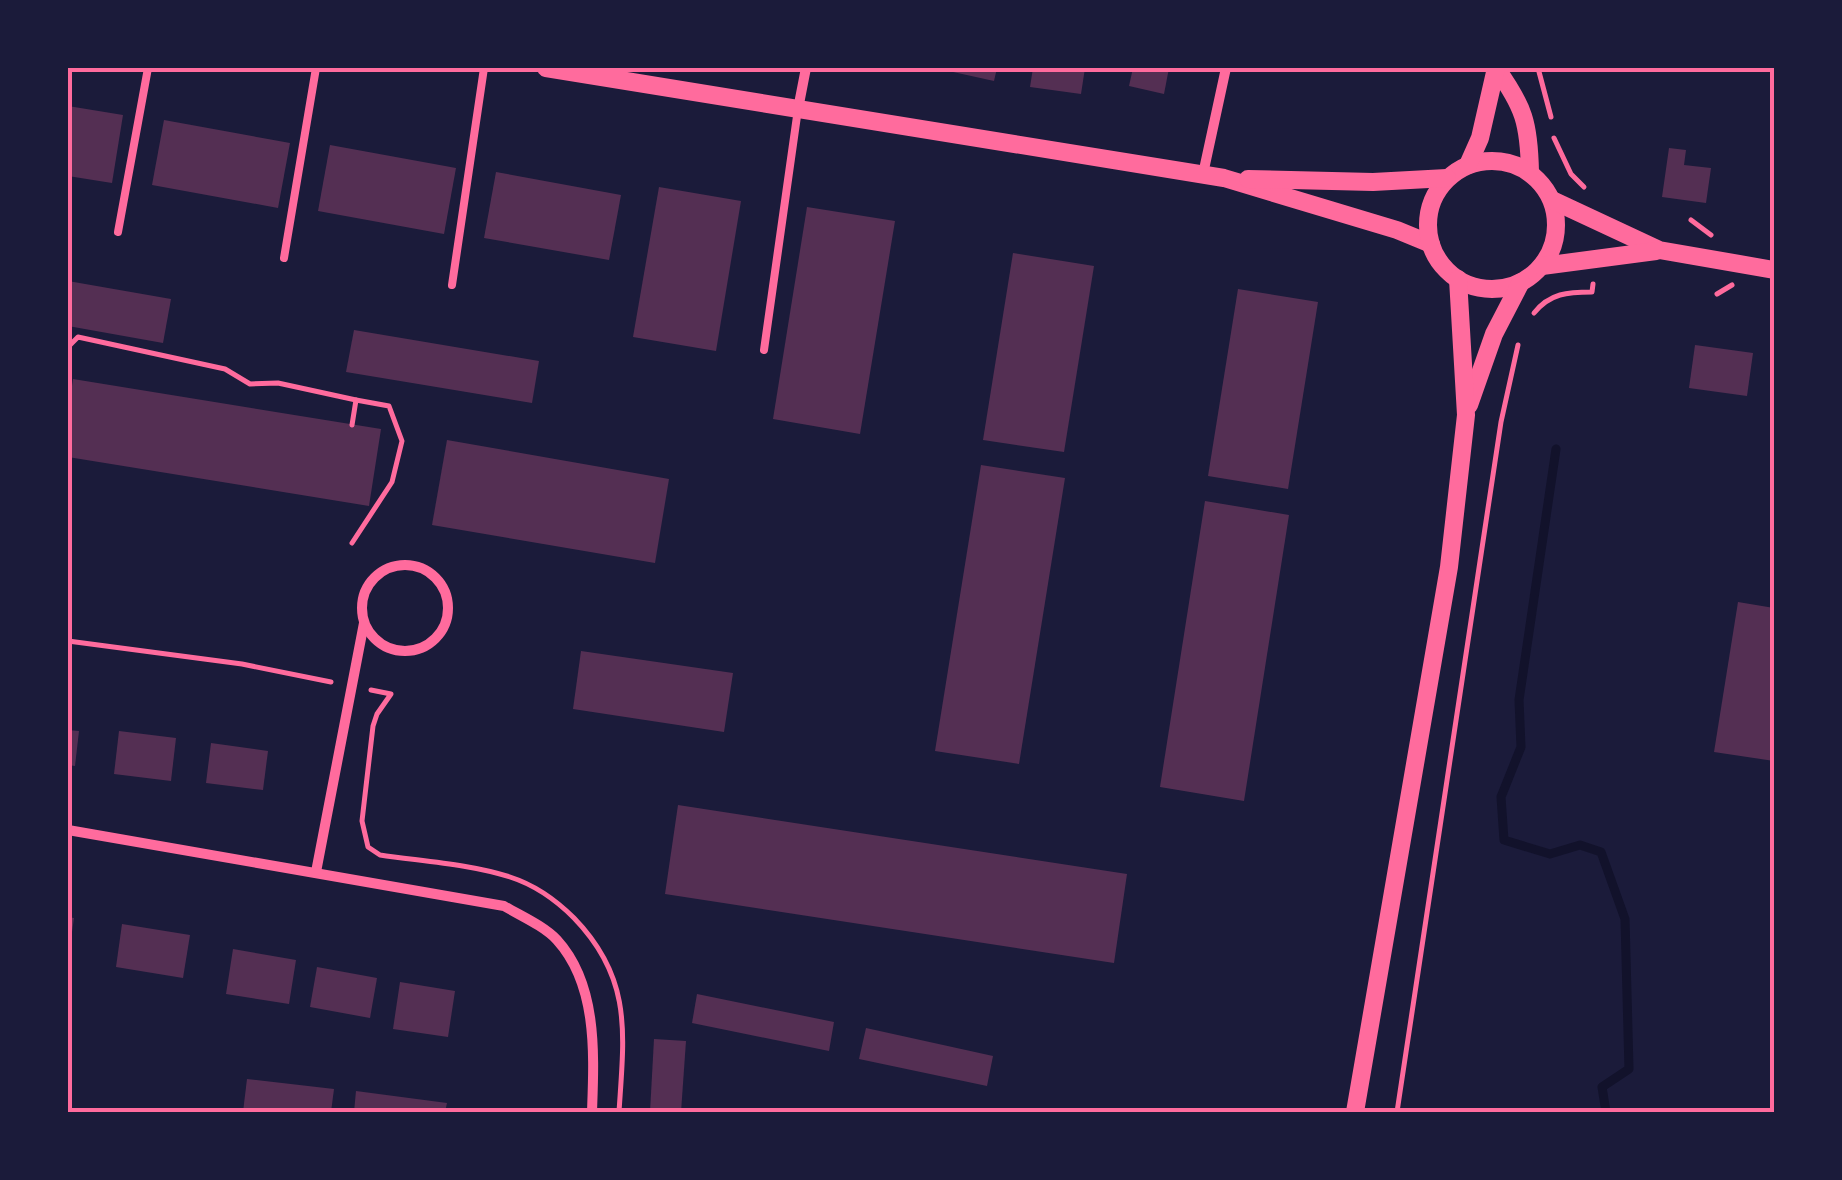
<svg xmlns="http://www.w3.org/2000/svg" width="1842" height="1180" font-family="'IBM Plex Serif',serif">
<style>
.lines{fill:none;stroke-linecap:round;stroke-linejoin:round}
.stream{stroke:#12122b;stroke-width:9}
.building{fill:#542f53}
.path{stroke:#ff6b9d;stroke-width:5}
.service{stroke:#ff6b9d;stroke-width:8}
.minor{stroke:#ff6b9d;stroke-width:10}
.tertiary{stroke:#ff6b9d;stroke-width:18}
.neatline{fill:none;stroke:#ff6b9d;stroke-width:4}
</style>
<rect width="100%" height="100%" fill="#1b1b3a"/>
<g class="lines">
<!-- stream -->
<polyline class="stream" points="1556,449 1519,700 1521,747 1501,797 1504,840 1550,854 1580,845 1601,852 1625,919 1629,1069 1602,1087 1606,1112"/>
</g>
<!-- building -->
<g class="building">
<polygon points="935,68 997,68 994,81"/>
<polygon points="1033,68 1085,68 1081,94 1030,87"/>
<polygon points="1133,68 1169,68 1164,94 1129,86"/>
<polygon points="68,106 123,115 112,183 68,176"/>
<polygon points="164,120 290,143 278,208 152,185"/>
<polygon points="330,145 456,168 444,234 318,211"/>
<polygon points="1669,148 1686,150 1684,165 1711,168 1706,203 1662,197"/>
<polygon points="496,172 621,195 609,260 484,238"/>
<polygon points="659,187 741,201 716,351 633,337"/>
<polygon points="807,207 895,221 860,434 773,419"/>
<polygon points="1013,253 1094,266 1064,452 983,440"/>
<polygon points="68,281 171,299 163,343 68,326"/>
<polygon points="1238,289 1318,302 1288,489 1208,476"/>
<polygon points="354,330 539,361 532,403 346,372"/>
<polygon points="1695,345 1753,353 1747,396 1689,388"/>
<polygon points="73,379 381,429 369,506 68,457 68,413"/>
<polygon points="447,440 669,479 655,563 432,525"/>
<polygon points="981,465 1065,478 1019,764 935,751"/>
<polygon points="1205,501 1289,515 1244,801 1160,787"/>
<polygon points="1738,602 1774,608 1774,761 1714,752"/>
<polygon points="581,651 733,673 724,732 573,709"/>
<polygon points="68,730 79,731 75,766 68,765"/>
<polygon points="119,731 176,738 171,781 114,774"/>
<polygon points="211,743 268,751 263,790 206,783"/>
<polygon points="678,805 1127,874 1114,963 665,894"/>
<polygon points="68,917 74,918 70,946 68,946"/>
<polygon points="122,924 190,935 183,978 116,967"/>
<polygon points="233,949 296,960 289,1004 226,994"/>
<polygon points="317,967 377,978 370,1018 310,1007"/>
<polygon points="400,982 455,991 448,1037 393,1029"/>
<polygon points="697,994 834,1022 829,1051 692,1023"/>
<polygon points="866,1028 993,1056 987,1086 859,1059"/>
<polygon points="654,1039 686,1041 681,1112 650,1112"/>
<polygon points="247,1079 334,1089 331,1112 243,1112"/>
<polygon points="356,1091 447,1103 445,1112 354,1112"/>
</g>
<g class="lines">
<!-- path -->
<g class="path">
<polyline points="1538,68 1551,117"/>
<polyline points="1554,138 1571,174 1584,187"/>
<polyline points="1691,220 1711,235"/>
<polyline points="1717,294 1732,285"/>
<path d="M1534 313C1550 293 1568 292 1592 292L1593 284"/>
<polyline points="68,347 78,337 225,369 250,384 278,383 356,400"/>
<polyline points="352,543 392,482 402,441 389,406 356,400 352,425"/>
<polyline points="68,641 242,664 331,682"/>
<path d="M371 690 391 694 377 714 373 726 362 821 368 847 380 855C420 861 471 864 510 877 535 885 555 899 574 918 633 979 624 1034 619 1112"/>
<polyline points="1397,1112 1501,422 1518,345"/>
</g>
<!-- service -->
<g class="service">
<polyline points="118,232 148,68"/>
<polyline points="284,258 316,68"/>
<polyline points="452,285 484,68"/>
<polyline points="764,350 798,109"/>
</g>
<!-- minor -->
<g class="minor">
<polyline points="798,109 806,68"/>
<polyline points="1203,174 1226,68"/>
<circle cx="405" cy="608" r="43"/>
<path d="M68 830 504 906C521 916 544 926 557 940 598 985 594 1055 592 1112"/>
<polyline points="316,872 364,623"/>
</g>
<!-- tertiary -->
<g class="tertiary">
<polyline points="546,68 1224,178 1397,230 1431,244"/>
<path d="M1496 68C1524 107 1529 123 1530 172"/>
<circle cx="1492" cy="225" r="64"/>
<polyline points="1468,165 1480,138 1496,68"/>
<polyline points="1248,179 1373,182 1447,178"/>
<polyline points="1552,200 1659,250 1774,270"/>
<polyline points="1542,266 1656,251"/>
<polyline points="1469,405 1494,334 1521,282"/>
<polyline points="1355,1112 1449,567 1466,415 1458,279"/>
</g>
</g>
<!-- border -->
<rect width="1842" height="1180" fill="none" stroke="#1b1b3a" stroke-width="140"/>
<rect x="70" y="70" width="1702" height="1040" class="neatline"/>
</svg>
